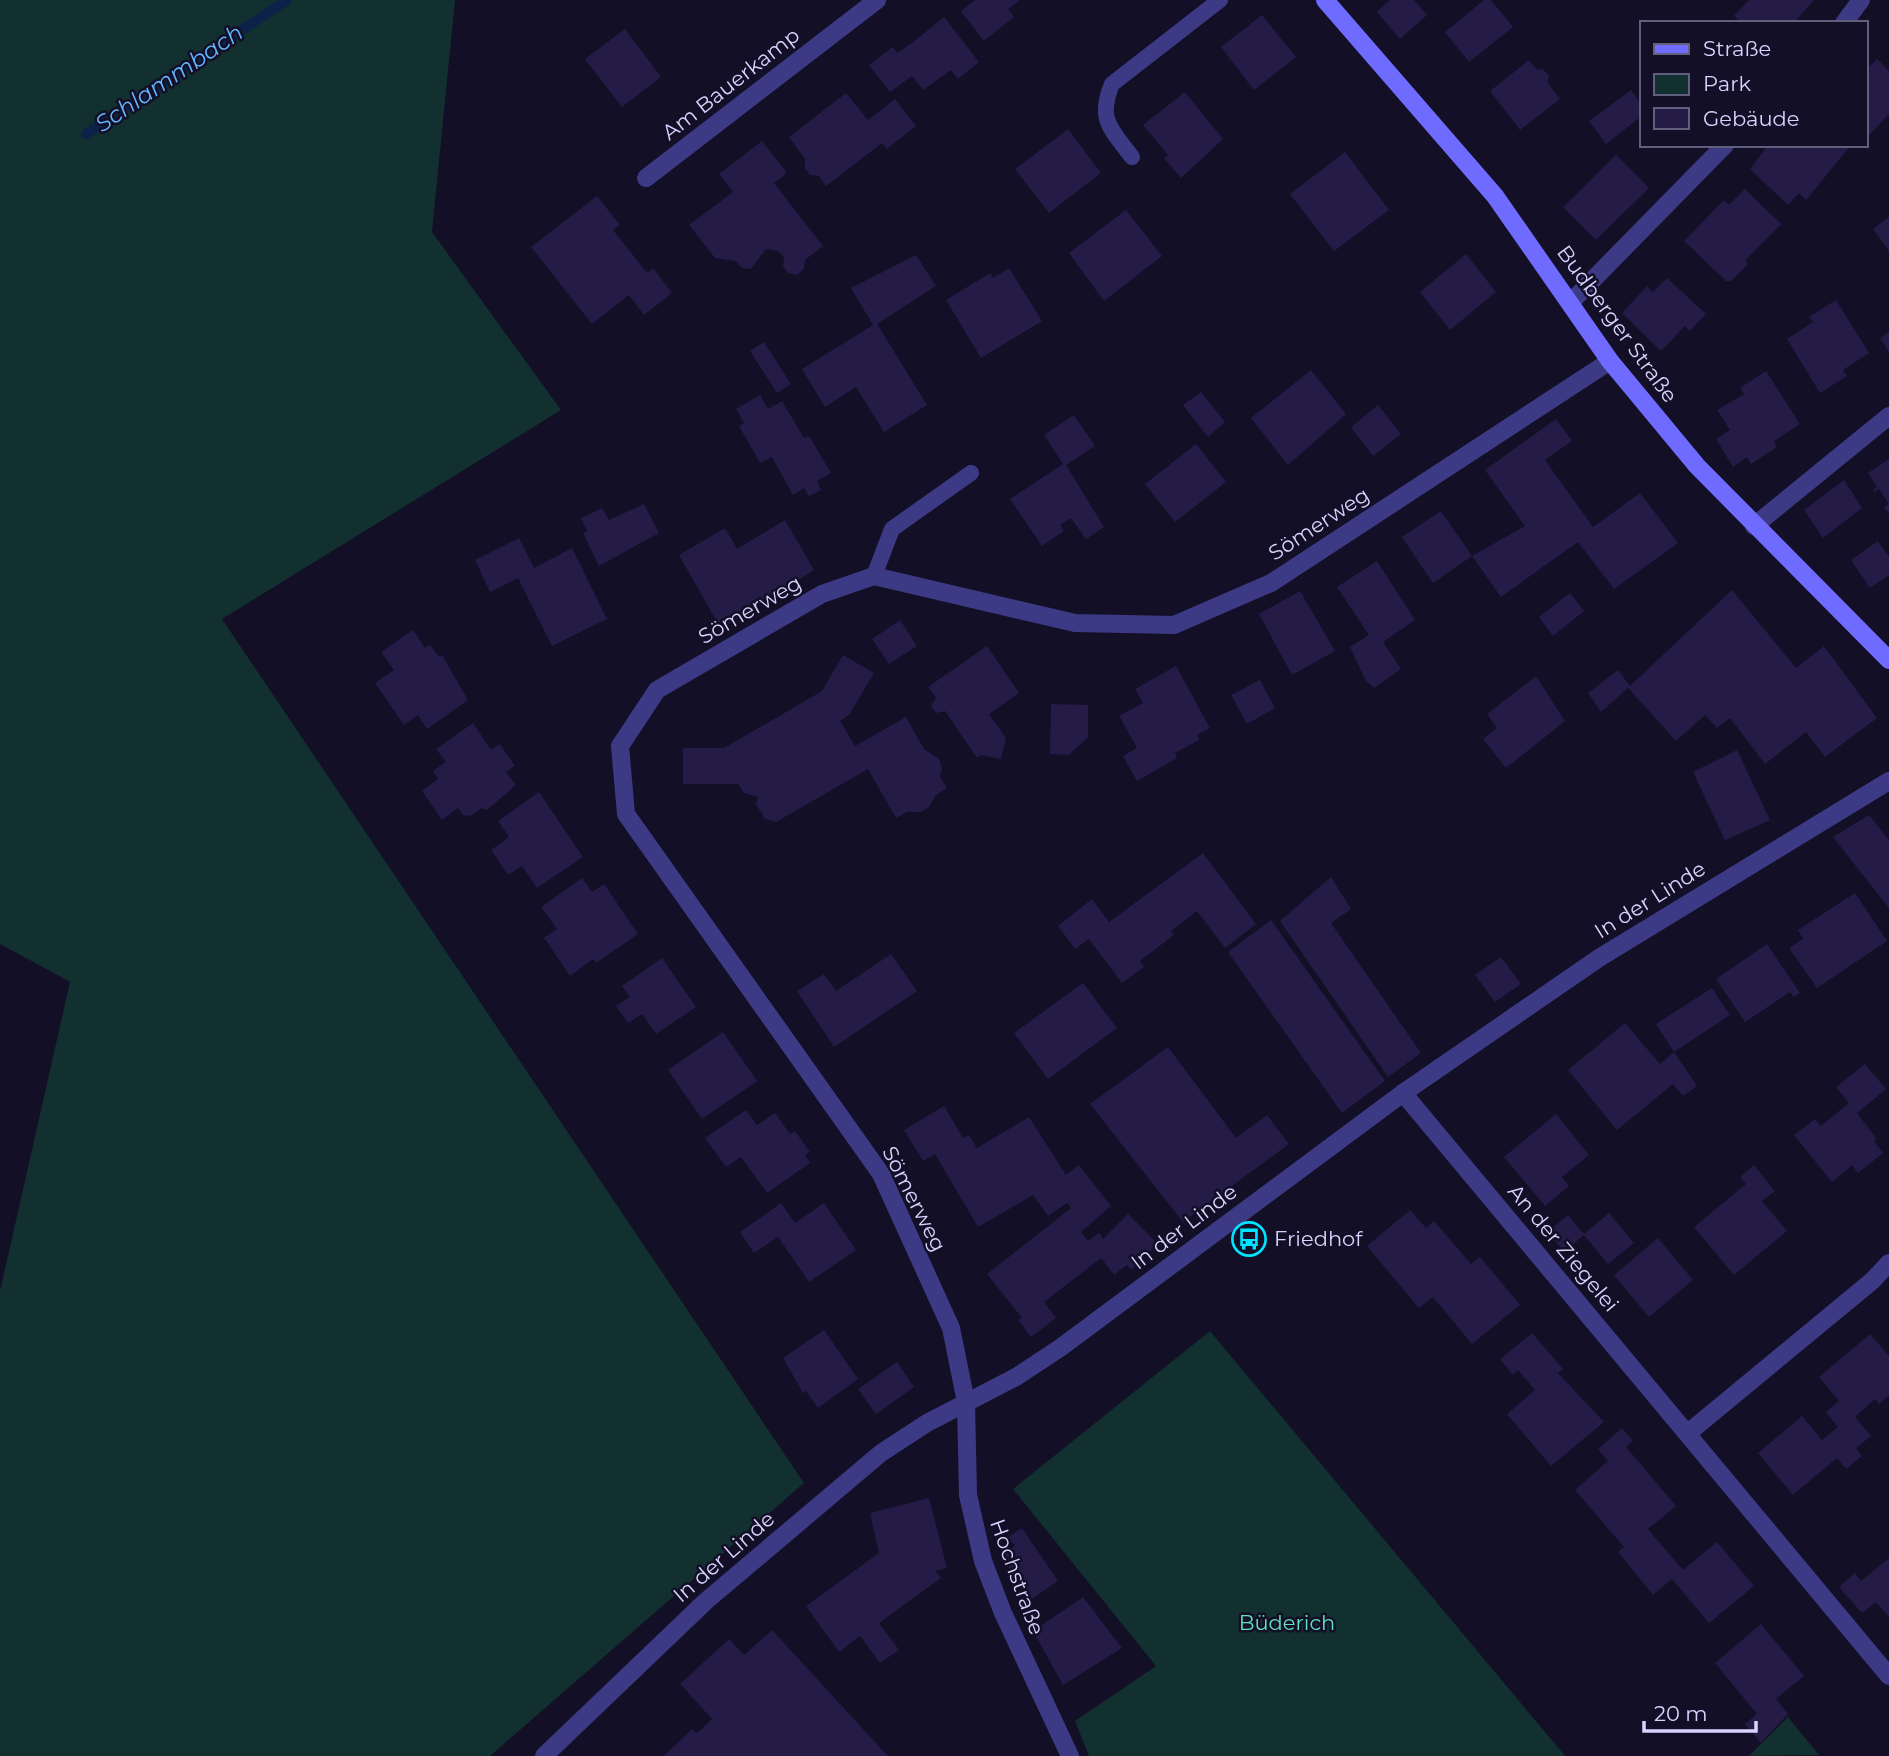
<svg xmlns="http://www.w3.org/2000/svg" width="1889" height="1756" font-family="Montserrat,sans-serif">
<style>
.green{fill:#12302f}
.lines{fill:none;stroke-linecap:round;stroke-linejoin:round}
.stream{stroke:#0c2248;stroke-width:10}
.building{fill:#241b47}
.lane{stroke:#3d3a85;stroke-width:16}
.street{stroke:#3d3a85;stroke-width:18}
.secondary{stroke:#6f6bff;stroke-width:18}
.labels{text-anchor:middle;stroke-width:5;stroke-linejoin:round;paint-order:stroke}
.street-label{font-size:21px;fill:#d9d4ff;stroke:#130f26}
.poi-label{font-size:21px;fill:#d9d4ff;stroke:#130f26;text-anchor:start}
.park-label{font-size:21px;fill:#5fe0c0;stroke:#130f26}
.water-label{font-size:23px;font-style:italic;fill:#62b6ff;stroke:#130f26}
</style>
<rect width="100%" height="100%" fill="#130f26"/>
<!-- green -->
<g class="green">
<polygon points="0,0 455,0 432,232 561,410 222,619 804,1483 490,1756 0,1756 0,1291 70,982 0,944"/>
<polygon points="1210,1331 1565,1756 1089,1756 1075,1721 1156,1666 1013,1489"/>
<polygon points="1788,1717 1819,1755 1749,1756"/>
</g>
<g class="lines">
<!-- stream -->
<polyline class="stream" points="86,134 287,0"/>
</g>
<!-- building -->
<g class="building">
<polygon points="975,0 1020,0 1008,9 1014,17 984,41 961,11"/>
<polygon points="1390,0 1414,0 1427,15 1400,39 1377,12"/>
<polygon points="1484,0 1491,0 1513,27 1469,62 1445,32"/>
<polygon points="1749,0 1814,0 1794,23 1742,23 1734,16"/>
<polygon points="1262,15 1296,57 1254,90 1221,47"/>
<polygon points="944,17 979,62 958,79 951,70 923,90 912,76 890,92 869,65 893,47 897,53 912,43"/>
<polygon points="625,29 661,77 622,107 585,59"/>
<polygon points="1877,59 1889,71 1889,114 1870,134 1866,131 1866,70"/>
<polygon points="1529,60 1537,70 1543,69 1549,76 1547,82 1560,99 1520,130 1490,91"/>
<polygon points="1631,90 1642,105 1642,116 1606,144 1589,121"/>
<polygon points="1185,92 1223,139 1181,178 1164,158 1168,155 1143,125"/>
<polygon points="846,93 868,120 895,99 916,126 887,149 882,143 826,186 819,176 810,175 805,168 805,159 789,137"/>
<polygon points="1068,129 1101,173 1049,213 1015,169"/>
<polygon points="762,141 787,173 774,183 823,246 805,260 804,269 797,275 788,273 783,266 784,257 778,251 766,249 751,269 742,268 736,261 715,258 689,225 733,192 719,174"/>
<polygon points="1768,145 1851,145 1806,200 1799,193 1788,205 1750,169"/>
<polygon points="1345,152 1389,210 1334,251 1290,194"/>
<polygon points="1616,155 1649,188 1596,240 1563,207"/>
<polygon points="1745,189 1781,224 1745,261 1748,264 1731,281 1726,281 1684,241 1724,200 1729,205"/>
<polygon points="597,196 620,225 613,230 647,273 653,268 672,293 644,315 629,295 592,324 531,247"/>
<polygon points="1126,210 1162,256 1104,301 1069,253"/>
<polygon points="1889,217 1889,251 1873,229"/>
<polygon points="1466,254 1496,292 1450,330 1420,292"/>
<polygon points="916,255 936,286 877,324 927,405 884,432 856,387 825,407 802,369 873,325 851,288"/>
<polygon points="1009,268 1042,321 981,358 946,300 990,273 993,278"/>
<polygon points="1667,278 1706,314 1690,331 1685,326 1661,351 1622,313 1647,286 1653,292"/>
<polygon points="1836,300 1869,353 1843,370 1847,376 1820,393 1787,339 1813,322 1809,317"/>
<polygon points="1889,332 1889,352 1880,338"/>
<polygon points="764,342 791,384 777,393 750,351"/>
<polygon points="1311,370 1346,414 1288,465 1251,418"/>
<polygon points="1766,371 1800,424 1774,441 1777,447 1751,464 1747,457 1733,467 1716,439 1730,430 1717,410 1744,394 1740,388"/>
<polygon points="1201,392 1225,422 1208,437 1183,405"/>
<polygon points="760,395 768,409 782,401 804,438 809,436 831,473 817,481 821,490 809,496 804,488 793,495 772,457 760,463 739,426 744,423 736,409"/>
<polygon points="1378,405 1401,434 1373,456 1351,427"/>
<polygon points="1074,415 1095,446 1066,465 1104,527 1086,539 1071,518 1060,525 1064,531 1042,546 1010,499 1063,464 1044,435"/>
<polygon points="1556,419 1572,441 1545,460 1593,527 1640,493 1678,543 1614,589 1578,542 1501,597 1472,556 1525,526 1485,470"/>
<polygon points="1196,444 1226,482 1175,522 1145,484"/>
<polygon points="1889,459 1889,514 1884,507 1889,504 1879,489 1875,492 1873,489 1877,487 1868,473"/>
<polygon points="1844,480 1862,508 1823,538 1804,510"/>
<polygon points="644,504 659,533 599,566 583,533 587,531 581,518 602,508 609,520"/>
<polygon points="1441,511 1472,556 1433,583 1402,537"/>
<polygon points="785,520 814,570 721,629 679,555 725,528 737,549"/>
<polygon points="519,538 534,568 572,548 607,619 552,646 518,578 490,592 475,560"/>
<polygon points="1878,541 1889,557 1889,575 1870,588 1851,560"/>
<polygon points="1377,561 1415,620 1383,642 1401,669 1374,688 1366,681 1350,647 1369,635 1337,587"/>
<polygon points="1732,590 1796,668 1824,646 1877,718 1825,757 1806,732 1765,764 1730,718 1717,728 1705,715 1676,741 1628,688 1601,712 1588,693 1618,670 1630,686"/>
<polygon points="1300,591 1335,651 1292,675 1259,614"/>
<polygon points="1570,593 1584,611 1553,636 1539,617"/>
<polygon points="900,620 917,646 889,664 872,639"/>
<polygon points="413,630 425,648 430,645 439,657 442,655 468,700 427,729 418,715 404,725 375,683 394,670 381,652"/>
<polygon points="987,646 1019,693 989,714 1006,738 1001,759 981,755 977,758 945,711 936,713 931,706 936,698 928,687"/>
<polygon points="843,655 874,673 849,715 840,721 855,746 906,717 924,749 939,759 942,768 940,777 947,788 936,795 929,807 921,812 907,812 896,818 868,769 776,822 765,819 756,804 758,797 744,793 738,784 683,784 683,748 724,748 822,691"/>
<polygon points="1176,666 1210,728 1197,735 1199,740 1175,753 1177,758 1137,781 1123,756 1137,748 1119,716 1143,703 1135,689"/>
<polygon points="1536,676 1565,721 1506,768 1483,739 1497,728 1487,714"/>
<polygon points="1260,680 1275,708 1247,724 1231,695"/>
<polygon points="1051,704 1088,705 1088,737 1069,755 1050,754"/>
<polygon points="473,723 491,750 500,744 515,766 506,772 516,785 487,810 482,808 471,816 463,815 458,808 442,820 422,791 438,779 433,771 446,762 436,749"/>
<polygon points="1737,750 1770,820 1725,840 1693,772"/>
<polygon points="539,792 583,857 537,888 522,866 508,875 491,850 509,837 498,821"/>
<polygon points="1869,815 1889,840 1889,908 1833,837"/>
<polygon points="1203,853 1256,924 1225,948 1197,911 1171,931 1174,935 1140,961 1144,967 1122,983 1089,939 1075,949 1058,926 1092,899 1109,922"/>
<polygon points="1331,877 1351,909 1331,923 1421,1053 1388,1077 1280,921"/>
<polygon points="582,878 592,892 604,884 638,934 596,963 593,959 570,976 545,939 542,939 557,929 541,907"/>
<polygon points="1855,893 1887,941 1817,988 1789,948 1803,939 1798,930"/>
<polygon points="1271,920 1385,1081 1342,1113 1228,952"/>
<polygon points="1767,944 1800,993 1794,997 1790,992 1745,1022 1716,979"/>
<polygon points="891,954 917,991 834,1047 797,991 824,974 836,991"/>
<polygon points="1501,957 1521,984 1495,1002 1475,975"/>
<polygon points="662,958 696,1007 656,1034 642,1014 628,1023 616,1006 630,997 622,986"/>
<polygon points="1083,983 1117,1028 1048,1079 1014,1033"/>
<polygon points="1712,988 1730,1015 1674,1052 1697,1086 1683,1096 1673,1084 1617,1130 1568,1070 1625,1023 1660,1064 1674,1052 1656,1024"/>
<polygon points="723,1032 757,1081 702,1119 668,1070"/>
<polygon points="1168,1047 1236,1138 1267,1115 1289,1144 1183,1222 1090,1104"/>
<polygon points="1865,1064 1886,1089 1857,1113 1876,1138 1874,1141 1883,1153 1858,1173 1852,1165 1832,1182 1794,1135 1815,1119 1821,1126 1849,1103 1836,1087"/>
<polygon points="944,1106 963,1138 969,1135 977,1148 1029,1117 1066,1175 1079,1165 1111,1206 1081,1232 1088,1241 1099,1233 1103,1239 1128,1214 1158,1244 1131,1270 1127,1265 1114,1275 1101,1258 1044,1302 1056,1318 1031,1337 1018,1320 1022,1318 987,1274 1071,1208 1067,1203 1048,1216 1033,1195 978,1227 935,1154 923,1161 904,1130"/>
<polygon points="746,1110 757,1125 775,1113 790,1134 795,1131 810,1152 805,1155 810,1163 767,1193 741,1157 726,1167 705,1138"/>
<polygon points="1556,1114 1589,1155 1562,1177 1569,1186 1545,1206 1504,1157"/>
<polygon points="1754,1165 1775,1191 1762,1201 1787,1231 1734,1275 1694,1227 1746,1184 1740,1177"/>
<polygon points="781,1203 795,1223 824,1203 856,1250 809,1282 778,1237 754,1253 740,1232"/>
<polygon points="1410,1210 1426,1228 1434,1221 1471,1264 1480,1257 1520,1305 1472,1344 1433,1297 1419,1308 1367,1246"/>
<polygon points="1609,1213 1634,1243 1608,1264 1584,1235 1564,1252 1548,1232 1568,1215 1584,1234"/>
<polygon points="1658,1238 1693,1280 1649,1317 1614,1275"/>
<polygon points="824,1330 858,1379 818,1408 806,1391 803,1393 783,1358"/>
<polygon points="1532,1333 1563,1369 1558,1373 1604,1422 1551,1466 1507,1414 1535,1390 1518,1370 1513,1375 1500,1359"/>
<polygon points="1870,1334 1889,1356 1889,1395 1879,1404 1875,1399 1855,1417 1871,1436 1856,1448 1862,1456 1846,1469 1837,1458 1793,1495 1758,1453 1802,1416 1822,1440 1838,1427 1826,1412 1839,1401 1819,1377"/>
<polygon points="897,1362 914,1387 876,1414 858,1389"/>
<polygon points="1622,1428 1633,1441 1626,1447 1676,1506 1648,1529 1658,1541 1683,1570 1717,1542 1754,1586 1709,1623 1672,1579 1653,1595 1618,1552 1624,1547 1575,1490 1608,1461 1598,1449"/>
<polygon points="929,1498 947,1568 935,1571 941,1578 879,1623 899,1650 880,1663 860,1636 839,1652 806,1606 879,1553 870,1513"/>
<polygon points="1022,1528 1058,1581 1029,1601 1001,1555 1015,1546 1008,1537"/>
<polygon points="1889,1558 1889,1617 1876,1602 1862,1613 1839,1587 1855,1573 1861,1581"/>
<polygon points="1083,1597 1122,1648 1063,1685 1033,1631"/>
<polygon points="1761,1624 1804,1676 1776,1699 1788,1714 1761,1743 1745,1724 1757,1714 1715,1663"/>
<polygon points="772,1630 863,1729 888,1756 664,1756 692,1729 697,1733 712,1719 680,1684 729,1639 744,1655"/>
</g>
<g class="lines">
<!-- lane -->
<g class="lane">
<path d="M1132 157C1111 129 1097 120 1112 84L1220 0"/>
<polyline points="874,576 892,529 971,473"/>
</g>
<!-- street -->
<g class="street">
<polyline points="1844,23 1861,0"/>
<polyline points="646,178 877,0"/>
<polyline points="1571,302 1725,145"/>
<polyline points="1754,526 1889,416"/>
<polyline points="1403,1093 1889,1676"/>
<polyline points="1688,1433 1872,1281 1889,1263"/>
<polyline points="544,1756 706,1601 881,1453 927,1423 1016,1377 1060,1348 1403,1093 1599,958 1889,781"/>
<polyline points="1070,1756 1003,1613 983,1561 968,1495 966,1402 951,1328 881,1174 626,814 620,746 657,690 822,594 874,576 1075,623 1174,625 1271,583 1610,361"/>
</g>
<!-- secondary -->
<polyline class="secondary" points="1325,0 1495,196 1610,361 1697,466 1889,660"/>
</g>
<!-- icons -->
<defs>
<g id="bus-ring" transform="scale(1.75)"><circle r="9.5" fill="#130f26" stroke="#00e5ff" stroke-width="1.5"/><path d="M-5-6H5V4H4V6H2V4H-2V6H-4V4H-5ZM-3.5-4V0h7V-4ZM-3.5 1.2v1.5H-2V1.2ZM2 1.2v1.5H3.5V1.2Z" fill="#00e5ff"/></g>
</defs>
<g fill-rule="evenodd">
<use href="#bus-ring" x="1249" y="1239"/>
</g>
<g class="labels">
<!-- street labels -->
<g class="street-label">
<text transform="translate(731 84) rotate(-38)" y="7">Am Bauerkamp</text>
<text transform="translate(1617 324) rotate(54)" y="7">Budberger Straße</text>
<text transform="translate(1319 524) rotate(-33)" y="7">Sömerweg</text>
<text transform="translate(750 610) rotate(-30)" y="7">Sömerweg</text>
<text transform="translate(1650 900) rotate(-32)" y="7">In der Linde</text>
<text transform="translate(914 1199) rotate(63)" y="7">Sömerweg</text>
<text transform="translate(1184 1227) rotate(-37)" y="7">In der Linde</text>
<text transform="translate(1563 1248) rotate(50)" y="7">An der Ziegelei</text>
<text transform="translate(724 1557) rotate(-41)" y="7">In der Linde</text>
<text transform="translate(1017 1577) rotate(70)" y="7">Hochstraße</text>
</g>
<!-- poi labels -->
<g class="poi-label">
<text x="1274" y="1246">Friedhof</text>
</g>
<!-- park labels -->
<g class="park-label">
<text x="1287" y="1630">Büderich</text>
</g>
<!-- water labels -->
<g class="water-label">
<text transform="translate(169 78) rotate(-34)" y="8">Schlammbach</text>
</g>
</g>
<!-- legend -->
<rect x="1640" y="21" width="228" height="126" fill="#130f26" stroke="#625e7d" stroke-width="2"/>
<rect x="1654" y="44" width="35" height="10" fill="#6f6bff" stroke="#625e7d" stroke-width="2"/>
<text x="1703" y="56" font-size="21" fill="#d9d4ff">Straße</text>
<rect x="1654" y="74" width="35" height="21" fill="#12302f" stroke="#625e7d" stroke-width="2"/>
<text x="1703" y="91" font-size="21" fill="#d9d4ff">Park</text>
<rect x="1654" y="108" width="35" height="21" fill="#241b47" stroke="#625e7d" stroke-width="2"/>
<text x="1703" y="126" font-size="21" fill="#d9d4ff">Gebäude</text>
<!-- scale -->
<path d="M1644 1721v10h112v-10" fill="none" stroke="#d9d4ff" stroke-width="3.5"/>
<text x="1654" y="1721" font-size="21" fill="#d9d4ff" stroke="#130f26" stroke-width="5" paint-order="stroke">20 m</text>
</svg>
